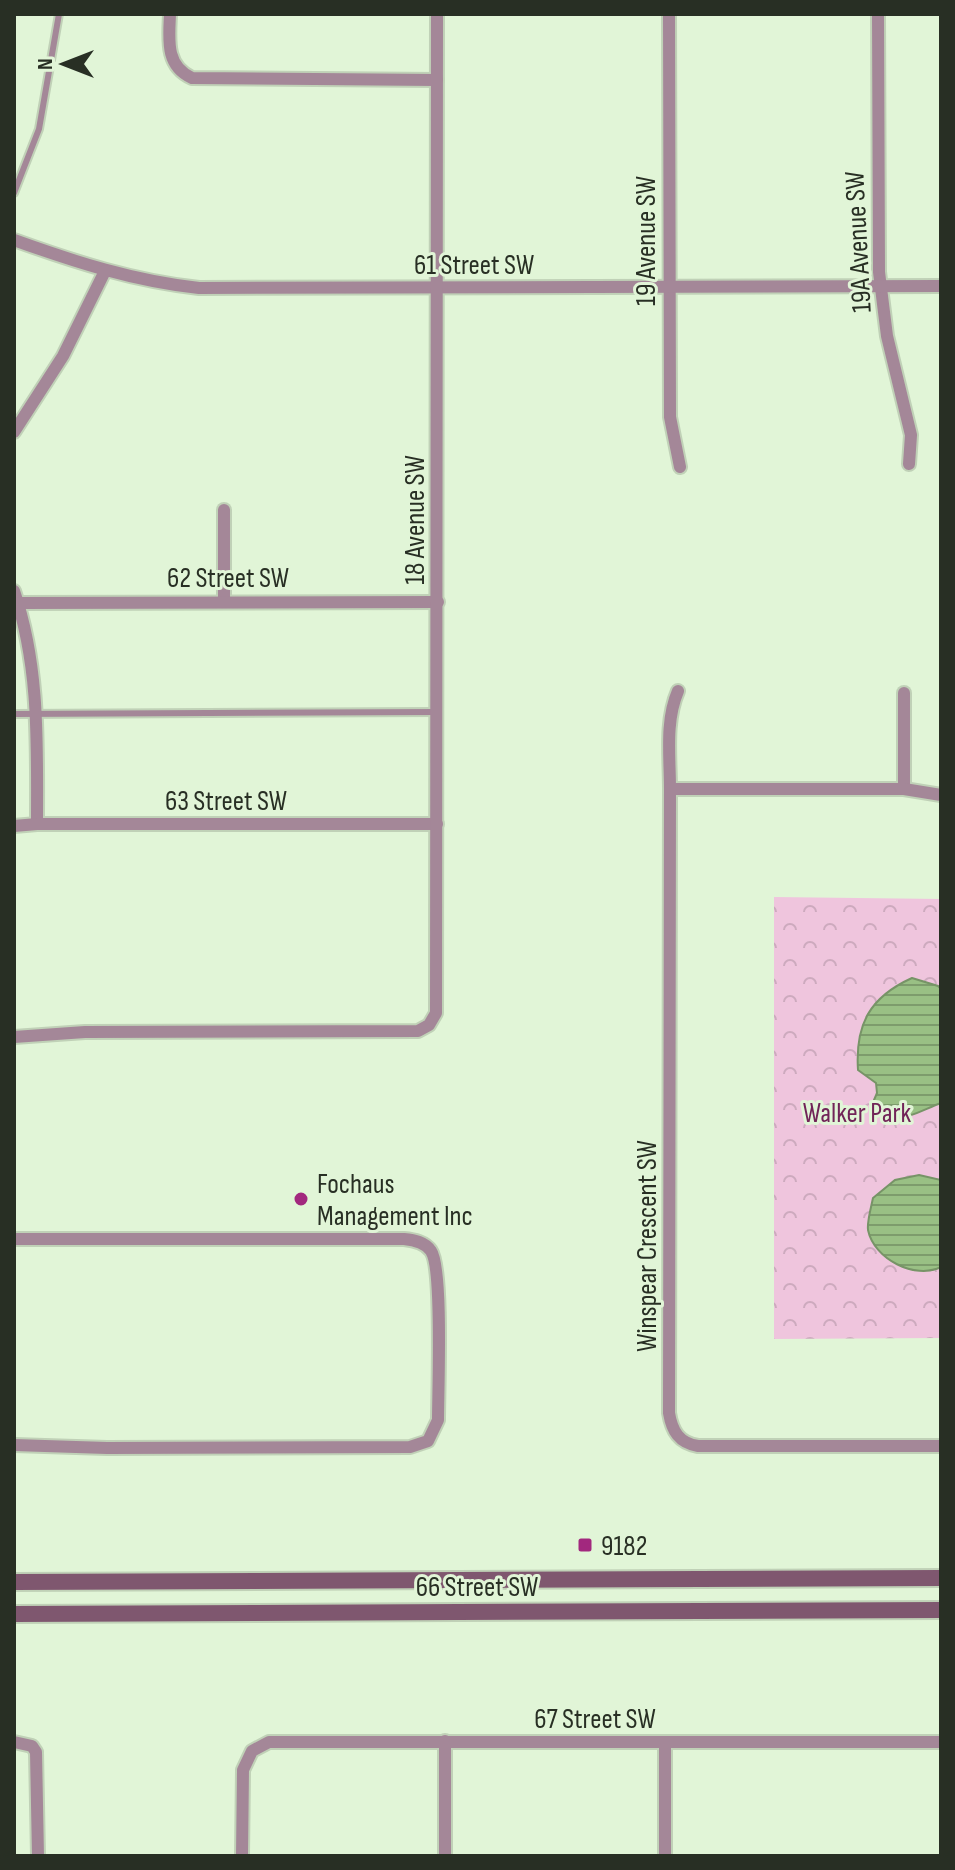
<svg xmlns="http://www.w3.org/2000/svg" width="955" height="1870" font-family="'Sofia Sans Condensed',sans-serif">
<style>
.forest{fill:url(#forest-crowns)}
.water{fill:url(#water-rules);stroke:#779467;stroke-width:2}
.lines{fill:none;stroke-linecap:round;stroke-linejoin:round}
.lane-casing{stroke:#c0d1b7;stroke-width:10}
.street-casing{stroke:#c0d1b7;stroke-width:16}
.secondary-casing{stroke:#c0d1b7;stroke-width:20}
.lane{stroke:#a48798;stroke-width:6}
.street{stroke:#a48798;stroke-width:12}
.secondary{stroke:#7f576f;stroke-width:16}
.poi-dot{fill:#a2287e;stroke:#e1f5d7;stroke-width:3}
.labels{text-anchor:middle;stroke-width:6;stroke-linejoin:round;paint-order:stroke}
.street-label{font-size:28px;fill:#282f24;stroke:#e1f5d7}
.park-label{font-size:28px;fill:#712458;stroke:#e1f5d7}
.poi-label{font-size:28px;fill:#282f24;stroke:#e1f5d7;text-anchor:start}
</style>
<defs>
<pattern id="forest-crowns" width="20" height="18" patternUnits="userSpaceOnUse" patternTransform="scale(2)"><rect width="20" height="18" fill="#efc5dd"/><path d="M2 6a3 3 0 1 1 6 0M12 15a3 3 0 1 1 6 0" fill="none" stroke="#cdaabe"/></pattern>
<pattern id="water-rules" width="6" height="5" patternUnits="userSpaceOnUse" patternTransform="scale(2)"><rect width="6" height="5" fill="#99c084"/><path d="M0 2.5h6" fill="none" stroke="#7d9c6c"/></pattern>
</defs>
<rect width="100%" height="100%" fill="#e1f5d7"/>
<!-- forest -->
<polygon class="forest" points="774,897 941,899 941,1338 774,1339"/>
<!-- water -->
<g class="water">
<path d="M912 978 938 986 941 989V1103C916 1112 890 1133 874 1100L877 1093 876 1083 858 1070C855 1024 870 997 912 978Z"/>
<path d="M919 1175 941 1180V1267C915 1280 874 1259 868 1230 867 1221 871 1208 873 1198L895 1180Z"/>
</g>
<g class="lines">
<!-- lane casing -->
<g class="lane-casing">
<g id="lane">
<polyline points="14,193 39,129 59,14"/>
<polyline points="14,714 437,712"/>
</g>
</g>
<!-- street casing -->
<g class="street-casing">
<g id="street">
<path d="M170 14C169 39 165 66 192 78L437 80"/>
<polyline points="669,14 670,417 680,467"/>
<polyline points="878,14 879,272 887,336 911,435 909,464"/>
<path d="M14 240C75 262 134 281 199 288L941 286"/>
<polyline points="14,432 63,356 105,271"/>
<polyline points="224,510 224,601"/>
<path d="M14 591C40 667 37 745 37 824"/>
<polyline points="18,603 438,602"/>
<polyline points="904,693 904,789"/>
<path d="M670 789C670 757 665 721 678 691"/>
<path d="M941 795 904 789H670L669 1413C672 1431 679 1443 698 1446H941"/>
<polyline points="14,826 37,824 437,824"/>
<polyline points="14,1037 85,1032 418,1031 429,1025 436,1013 437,14"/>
<path d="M14 1239H404C414 1240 425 1242 431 1251 443 1268 438 1391 438 1420L428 1441 410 1447 107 1448 14 1445"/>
<polyline points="445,1741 445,1856"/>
<polyline points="14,1742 32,1746 36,1752 38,1856"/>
<polyline points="665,1742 665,1856"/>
<polyline points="242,1856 243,1770 252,1751 269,1742 941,1742"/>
</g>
</g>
<!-- secondary casing -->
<g class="secondary-casing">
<g id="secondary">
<polyline points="14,1582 941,1578"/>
<polyline points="14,1614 941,1610"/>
</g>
</g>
<!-- lane -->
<use href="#lane" class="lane"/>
<!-- street -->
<use href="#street" class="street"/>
<!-- secondary -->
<use href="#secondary" class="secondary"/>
</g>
<!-- markers -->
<g class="poi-dot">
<circle cx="301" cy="1199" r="8"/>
<rect x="577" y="1537" width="16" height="16" rx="4"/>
</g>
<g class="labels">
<!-- street labels -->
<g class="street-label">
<text transform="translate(645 241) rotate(-90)" y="10">19 Avenue SW</text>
<text transform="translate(857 242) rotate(-93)" y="10">19A Avenue SW</text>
<text x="474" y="274">61 Street SW</text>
<text transform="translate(414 520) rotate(-90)" y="10">18 Avenue SW</text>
<text x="228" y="587">62 Street SW</text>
<text x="226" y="810">63 Street SW</text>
<text transform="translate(646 1246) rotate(-90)" y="10">Winspear Crescent SW</text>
<text x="477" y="1596">66 Street SW</text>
<text x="595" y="1728">67 Street SW</text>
</g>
<!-- park labels -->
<g class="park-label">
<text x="857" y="1122">Walker Park</text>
</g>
<!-- poi labels -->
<g class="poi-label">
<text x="317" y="1193">Fochaus<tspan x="317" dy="32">Management Inc</tspan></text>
<text x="601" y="1555">9182</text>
</g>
</g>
<!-- border -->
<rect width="955" height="1870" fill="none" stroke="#282f24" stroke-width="32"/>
<!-- north arrow -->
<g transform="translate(64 64) rotate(270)" stroke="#e1f5d7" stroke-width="6" paint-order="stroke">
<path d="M0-6L14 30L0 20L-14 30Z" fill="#282f24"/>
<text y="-12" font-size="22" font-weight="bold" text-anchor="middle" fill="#282f24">N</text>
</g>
</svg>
